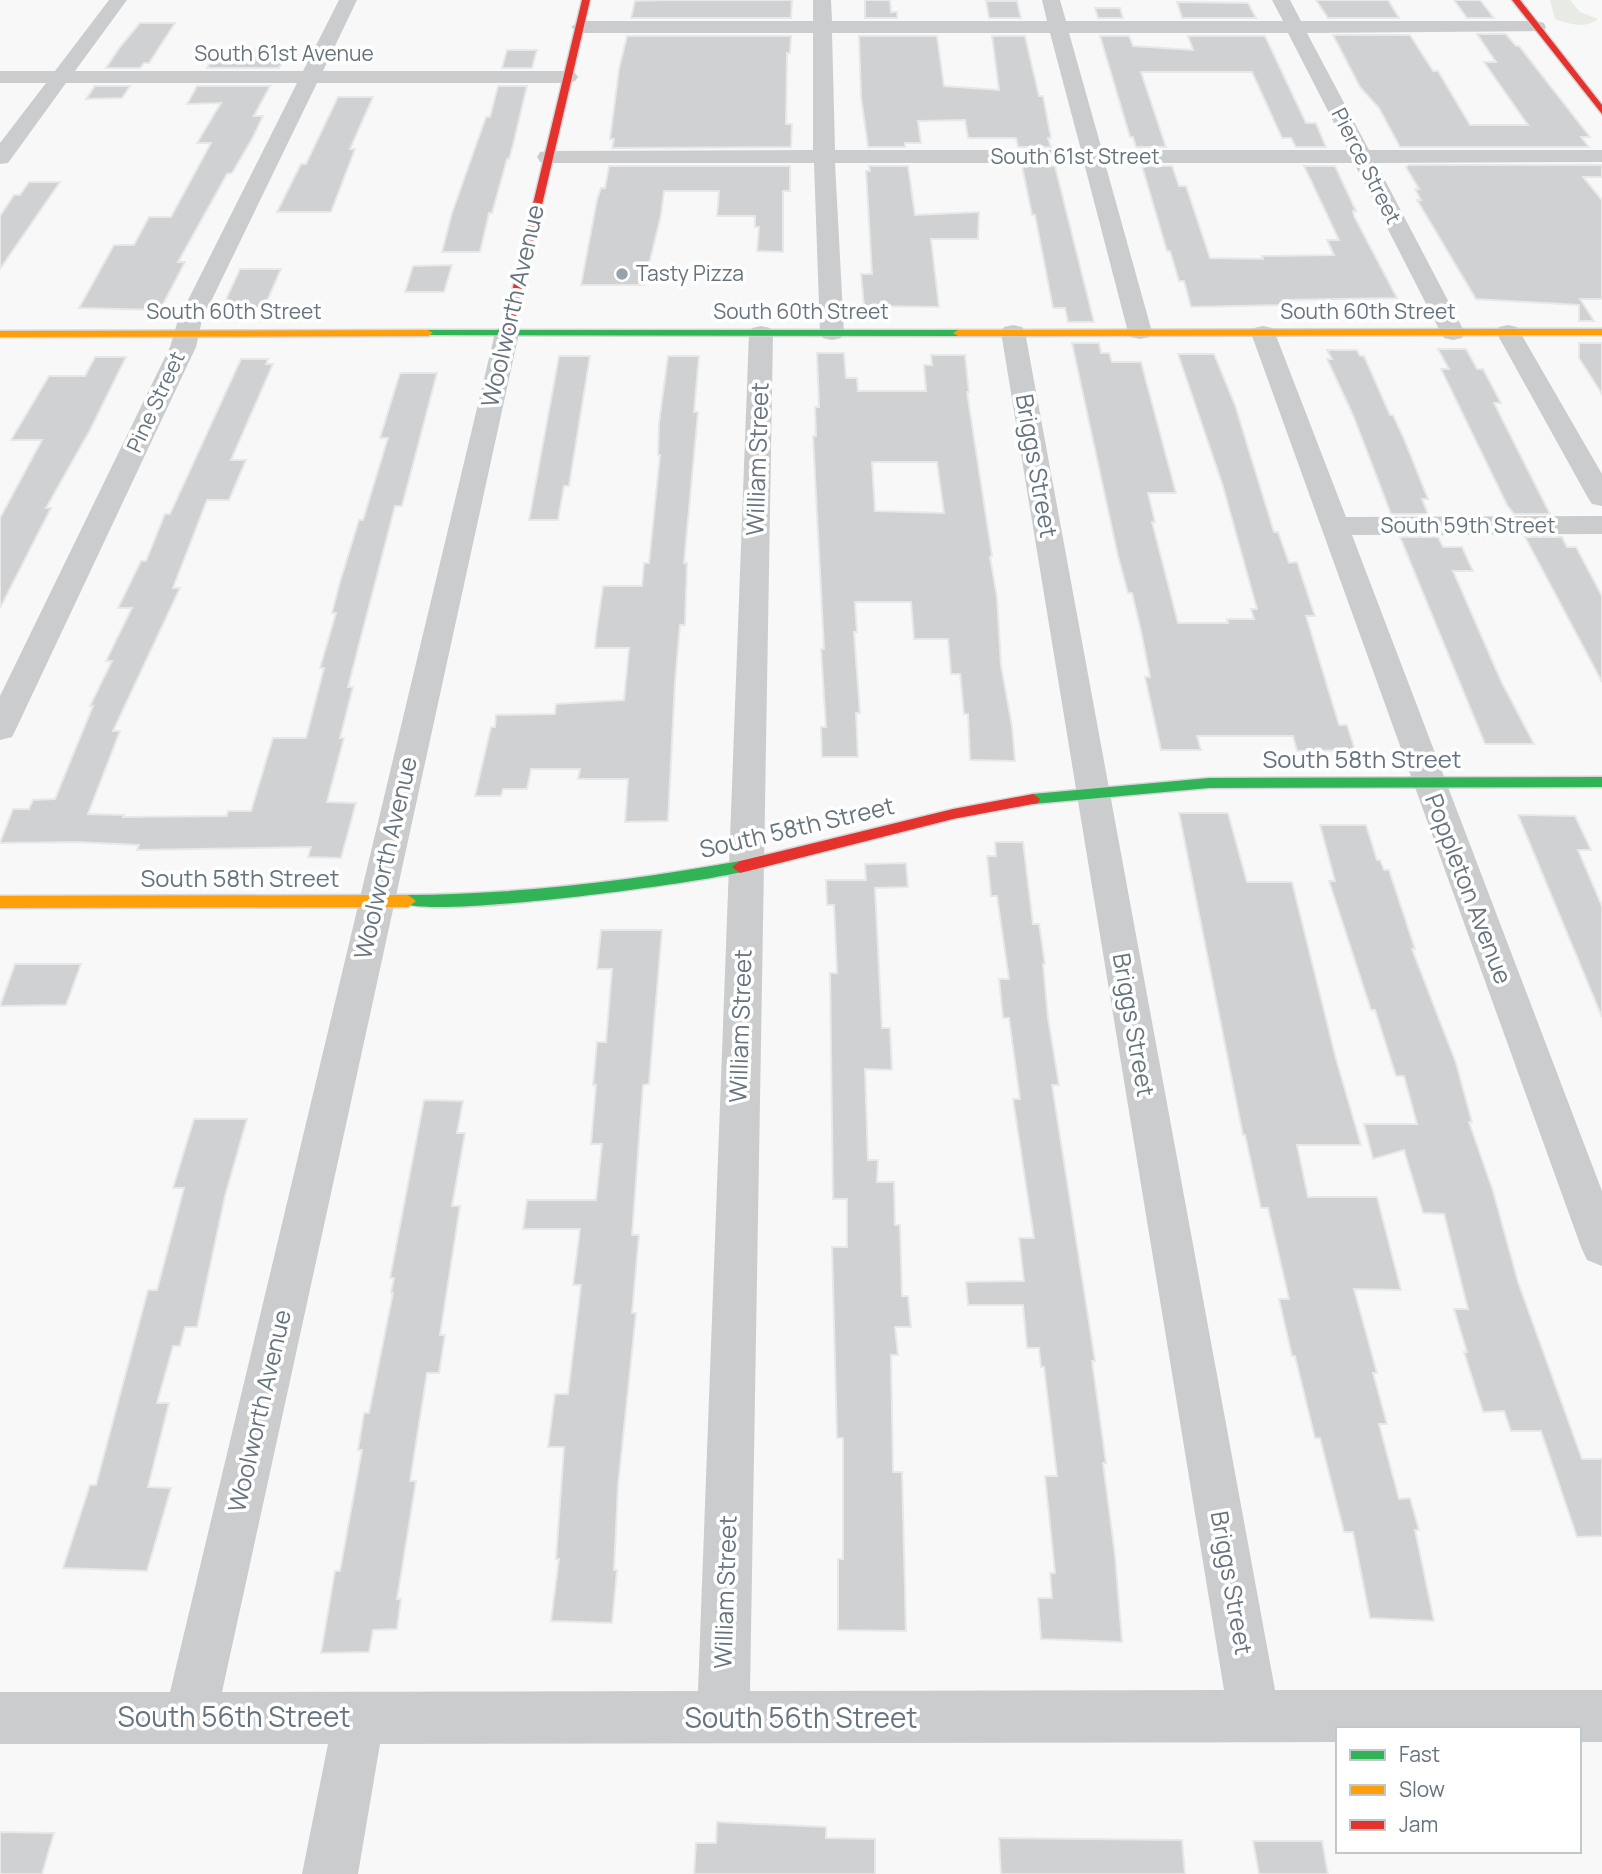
<svg xmlns="http://www.w3.org/2000/svg" width="1602" height="1874" font-family="Manrope,sans-serif">
<style>
.green{fill:#e7eae5}
.building{fill:#cfd1d2;stroke:#e8e8e8;stroke-width:2;fill-rule:evenodd}
.lines{fill:none;stroke-linecap:round;stroke-linejoin:round}
.fast-casing{stroke:#d5d6d7;stroke-width:3}
.slow-casing{stroke:#d5d6d7;stroke-width:3}
.jam-casing{stroke:#d5d6d7;stroke-width:3}
.street{fill:#cbcccd;fill-rule:evenodd}
.fast{fill:#30b455;fill-rule:evenodd}
.slow{fill:#ff9f0a;fill-rule:evenodd}
.jam{fill:#e5322d;fill-rule:evenodd}
.poi-dot{fill:#99a2aa;stroke:#fff;stroke-width:2.5}
.labels{text-anchor:middle;stroke-width:7;stroke-linejoin:round;paint-order:stroke}
.far-street-label{font-size:21px;fill:#667480;stroke:#fff}
.far-poi-label{font-size:21px;fill:#667480;stroke:#fff;text-anchor:start}
.street-label{font-size:24px;fill:#667480;stroke:#fff}
.near-street-label{font-size:28px;fill:#667480;stroke:#fff}
</style>
<rect width="100%" height="100%" fill="#f8f8f8"/>
<!-- green -->
<path class="green" d="M1550 0H1570L1580 12 1598 19C1586 29 1569 24 1555 19Z"/>
<!-- building -->
<g class="building">
<polygon points="665,0 792,0 791,18 631,18 635,1"/>
<polygon points="865,0 890,0 891,12 897,12 897,18 865,18"/>
<polygon points="1316,0 1388,0 1399,18 1328,18"/>
<polygon points="1454,0 1480,0 1494,18 1467,18"/>
<polygon points="986,1 1017,1 1021,18 989,18"/>
<polygon points="1177,2 1248,3 1256,18 1182,18"/>
<polygon points="1095,8 1120,8 1123,18 1098,18"/>
<polygon points="140,23 175,23 149,63 144,63 140,68 106,68 120,47"/>
<polygon points="1477,34 1506,34 1516,46 1519,46 1590,137 1581,137 1589,147 1400,147 1379,108 1360,87 1333,35 1410,35 1433,71 1438,71 1470,125 1528,125 1484,62 1496,62"/>
<polygon points="627,36 791,36 790,53 787,53 786,124 792,124 791,147 612,148 614,139 610,139 619,69"/>
<polygon points="859,36 937,36 944,86 999,90 992,36 1025,36 1039,96 1043,96 1051,138 1048,138 1051,147 1018,147 1016,138 968,138 965,120 918,121 921,143 905,143 905,147 868,147 861,97"/>
<polygon points="1100,36 1129,36 1133,46 1193,50 1188,36 1265,36 1306,123 1316,123 1326,147 1296,147 1291,138 1282,138 1252,72 1141,72 1166,147 1136,147 1133,137 1130,137"/>
<polygon points="218,49 289,49 279,68 207,68"/>
<polygon points="507,50 537,50 532,68 502,68"/>
<polygon points="95,86 130,86 122,98 86,99"/>
<polygon points="197,86 270,86 254,116 263,116 253,137 232,173 227,174 178,262 185,262 160,310 79,308 114,245 134,245 149,217 171,217 211,143 197,143 221,103 187,104"/>
<polygon points="498,86 527,86 513,145 509,159 507,159 492,213 489,213 480,252 442,252 452,213 486,117 490,117"/>
<polygon points="338,97 373,97 350,149 355,149 331,212 277,212 301,164 306,164"/>
<polygon points="1409,165 1602,165 1602,177 1583,177 1602,200 1602,299 1580,299 1594,321 1579,321 1579,305 1476,299 1417,200 1421,200 1415,189 1419,189 1406,167"/>
<polygon points="609,166 790,166 790,191 783,191 783,252 757,251 759,227 755,227 755,216 717,216 719,191 664,191 661,215 644,285 581,285 597,200 601,188 605,188"/>
<polygon points="869,166 908,166 915,215 979,212 978,239 931,239 939,307 864,306 861,274 872,274 866,171 870,171"/>
<polygon points="1022,166 1055,166 1094,322 1068,322 1065,308 1053,308 1035,215 1032,215"/>
<polygon points="1142,166 1172,166 1179,186 1186,186 1210,258 1263,259 1262,256 1334,255 1327,240 1339,240 1304,166 1335,166 1356,211 1353,211 1354,216 1397,298 1283,300 1285,305 1191,307 1184,281 1179,281 1170,251 1167,251"/>
<polygon points="29,182 60,182 0,269 0,216 14,195 20,195"/>
<polygon points="452,265 444,292 405,292 413,266"/>
<polygon points="240,269 281,269 264,308 222,308"/>
<polygon points="1072,343 1099,343 1101,353 1109,353 1112,362 1141,362 1176,493 1148,493 1155,522 1152,522 1178,623 1228,623 1227,619 1254,619 1251,609 1257,609 1222,483 1178,354 1214,354 1235,405 1274,532 1278,532 1289,563 1297,562 1315,616 1306,616 1339,725 1347,725 1355,750 1297,751 1293,736 1197,736 1201,750 1161,750 1145,677 1150,677 1141,631 1132,593 1128,593 1118,556"/>
<polygon points="1579,343 1602,343 1602,394 1579,358"/>
<polygon points="1438,349 1466,349 1477,369 1483,369 1501,403 1494,403 1550,514 1514,514 1507,505 1441,369 1449,369"/>
<polygon points="1327,350 1357,350 1360,356 1364,356 1390,415 1393,415 1404,439 1428,499 1422,499 1428,514 1391,514 1353,415 1327,359 1332,359"/>
<path d="M817 353H844L846 378H857L858 391H926L924 365H932L931 355H965L969 392H967L992 556 990 557 997 597 1001 666 1012 726 1015 761 970 760 968 714H964L960 674H951L948 639H914L911 602H855L857 632H854L860 713H856L858 757H822L821 727H826L821 649H824L813 436H816L815 407H819ZM872 462H937L944 513 875 511Z"/>
<polygon points="559,356 590,356 569,486 564,486 558,520 529,520"/>
<polygon points="668,356 699,356 694,412 698,412 684,563 687,563 685,625 680,625 675,682 668,821 625,822 628,779 578,779 580,769 531,769 527,789 503,789 501,796 475,796 491,727 495,727 496,715 555,714 556,704 624,700 629,648 595,648 596,635 603,586 642,586 644,563 649,563 660,455 658,455 659,423"/>
<polygon points="95,357 126,357 90,430 46,508 51,508 0,608 0,518 42,440 11,440 49,376 85,376"/>
<polygon points="241,359 268,359 266,364 273,364 231,460 246,460 229,500 207,500 173,588 180,588 113,731 120,731 88,814 124,815 123,817 227,816 228,811 251,811 273,738 306,738 324,668 320,668 336,613 332,613 340,582 359,520 363,520 388,438 380,438 400,373 437,373 402,506 395,506 348,687 353,687 340,738 344,738 327,802 356,803 341,858 308,857 311,847 137,850 139,845 76,842 0,843 13,809 29,809 33,800 55,799 93,706 90,706 112,661 106,661 132,608 118,608 141,561 146,561 165,514 170,514"/>
<polygon points="1400,537 1438,537 1443,547 1462,547 1473,571 1453,571 1501,681 1534,744 1485,744"/>
<polygon points="1525,537 1562,537 1567,547 1576,547 1602,596 1602,682"/>
<polygon points="1179,813 1228,813 1247,882 1292,882 1336,1059 1361,1145 1297,1145 1308,1197 1377,1197 1401,1290 1354,1289 1377,1373 1373,1373 1387,1424 1379,1424 1399,1499 1410,1498 1419,1530 1415,1530 1434,1621 1370,1618 1353,1532 1344,1532 1320,1438 1315,1438 1295,1356 1292,1356 1279,1299 1289,1299 1268,1208 1261,1208 1245,1135 1243,1135"/>
<polygon points="1518,815 1575,816 1591,850 1578,850 1602,906 1602,1017"/>
<polygon points="1320,825 1366,825 1377,860 1380,860 1384,870 1389,870 1415,949 1412,949 1456,1063 1472,1122 1469,1122 1493,1191 1518,1282 1582,1459 1602,1459 1602,1536 1577,1537 1541,1431 1511,1431 1504,1411 1483,1412 1464,1352 1467,1352 1454,1309 1468,1309 1444,1214 1423,1213 1404,1150 1373,1159 1364,1124 1417,1124 1404,1076 1396,1076 1375,1010 1371,1010 1329,881 1335,881"/>
<polygon points="995,842 1023,842 1033,924 1039,924 1045,964 1043,964 1048,1018 1059,1085 1052,1085 1095,1361 1092,1361 1106,1463 1103,1463 1115,1555 1122,1642 1041,1639 1038,1598 1052,1598 1050,1573 1055,1573 1045,1476 1057,1476 1044,1367 1041,1367 1039,1348 1027,1348 1023,1305 968,1305 966,1282 1024,1281 1019,1238 1034,1238 1013,1099 1020,1099 1009,1018 1003,1018 999,979 1009,979 997,896 991,896 987,856 996,856"/>
<polygon points="906,863 908,887 875,888 882,1028 890,1028 892,1070 865,1069 868,1160 878,1160 877,1182 894,1182 895,1225 900,1225 902,1296 908,1296 911,1327 895,1327 898,1355 891,1355 893,1472 902,1472 906,1631 838,1630 838,1559 843,1559 843,1438 837,1438 832,1247 847,1247 847,1199 833,1199 830,973 837,973 834,905 827,905 826,880 866,880 865,864"/>
<polygon points="601,930 662,930 649,1084 643,1085 632,1235 639,1235 632,1313 636,1313 618,1486 614,1570 617,1570 612,1623 551,1621 559,1559 556,1559 564,1447 548,1447 555,1394 568,1394 581,1285 573,1285 580,1229 523,1229 527,1200 596,1200 602,1144 591,1144 596,1085 593,1085 597,1042 606,1042 612,969 597,969"/>
<polygon points="15,964 81,964 66,1005 0,1006"/>
<polygon points="424,1100 463,1101 457,1133 465,1133 452,1206 460,1206 440,1335 445,1335 439,1373 427,1373 410,1481 416,1481 397,1599 401,1599 397,1629 373,1630 369,1652 321,1653 335,1571 340,1571 362,1450 358,1450 364,1413 369,1413 393,1293 391,1293 394,1278 390,1278"/>
<polygon points="194,1119 247,1119 225,1196 197,1327 185,1327 180,1346 173,1346 157,1403 169,1403 148,1487 171,1488 147,1571 63,1568 90,1485 96,1485 148,1290 157,1290 184,1188 173,1188"/>
<polygon points="717,1822 826,1827 826,1838 875,1839 875,1874 694,1874 696,1843 716,1843"/>
<polygon points="0,1832 54,1833 42,1874 0,1874"/>
<polygon points="999,1838 1182,1840 1185,1874 1001,1874"/>
<polygon points="1253,1841 1322,1841 1328,1874 1259,1874"/>
</g>
<g class="lines">
<!-- fast casing -->
<g class="fast-casing">
<g id="fast">
<polygon points="428,330 958,330 963,333 958,336 424,335 424,331"/>
<polygon points="1602,777 1602,787 1209,788 1033,804 1026,799 1033,794 1209,778"/>
<path d="M740 861 745 863 748 867 745 871C708 882 415 922 400 901L408 895C520 894 630 881 740 861Z"/>
</g>
</g>
<!-- slow casing -->
<g class="slow-casing">
<g id="slow">
<polygon points="1602,329 1602,335 958,336 953,333 958,330"/>
<polygon points="0,331 428,330 433,333 428,336 0,337"/>
<polygon points="408,895 416,901 408,907 0,908 0,896"/>
</g>
</g>
<!-- jam casing -->
<g class="jam-casing">
<g id="jam">
<polygon points="582,0 590,0 512,333 507,336 502,333"/>
<polygon points="1512,0 1520,0 1602,105 1602,114"/>
<polygon points="1033,794 1040,799 1038,803 953,819 740,873 732,867 740,861 953,809"/>
</g>
</g>
<!-- street -->
<g class="street">
<polygon points="109,0 127,0 75,71 303,71 339,0 357,0 323,71 568,71 575,73 578,77 575,81 568,83 317,83 202,320 196,347 16,729 12,737 0,740 0,696 170,347 178,320 297,83 66,83 8,163 0,164 0,143 46,83 0,83 0,71 55,71"/>
<path d="M813 0H831L832 21H1047L1042 0H1060L1066 21H1283L1272 0H1290L1301 21H1537L1544 23 1546 27 1544 31 1307 33 1369 150H1602V162L1376 163 1465 333 1462 338 1453 340 1444 338 1441 333 1354 163H1105L1152 332 1149 337 1140 339 1131 337 1128 332 1084 163H835L844 333 841 338 832 340 823 338 820 333 814 163H548L540 162 537 157 540 152 548 151 813 150V33H580L571 27 580 21H813ZM832 33H1050L1081 150H835ZM1069 33H1288L1348 150H1102Z"/>
<polygon points="1013,325 1022,327 1025,332 1275,1690 1602,1690 1602,1742 1579,1742 1579,1729 1338,1729 1338,1742 380,1744 358,1874 302,1874 328,1744 0,1744 0,1692 170,1692 495,333 498,328 507,326 516,328 519,333 222,1692 698,1691 749,333 752,328 761,326 770,328 773,333 750,1691 1224,1690 1001,332 1004,327"/>
<polygon points="1508,325 1517,327 1520,332 1602,474 1602,506 1592,504 1588,498 1496,332 1499,327"/>
<polygon points="1263,326 1272,328 1275,333 1346,517 1602,516 1602,534 1352,535 1602,1191 1602,1266 1587,1260 1581,1247 1251,333 1254,328"/>
</g>
<!-- fast -->
<use href="#fast" class="fast"/>
<!-- slow -->
<use href="#slow" class="slow"/>
<!-- jam -->
<use href="#jam" class="jam"/>
</g>
<!-- markers -->
<circle class="poi-dot" cx="622" cy="274" r="7"/>
<g class="labels">
<!-- far-street labels -->
<g class="far-street-label">
<text x="284" y="61">South 61st Avenue</text>
<text x="1075" y="164">South 61st Street</text>
<text transform="translate(1366 166) rotate(63)" y="7">Pierce Street</text>
<text x="234" y="319">South 60th Street</text>
<text x="801" y="319">South 60th Street</text>
<text x="1368" y="319">South 60th Street</text>
<text transform="translate(156 402) rotate(-65)" y="7">Pine Street</text>
<text x="1468" y="533">South 59th Street</text>
</g>
<!-- far-poi labels -->
<g class="far-poi-label">
<text x="636" y="281">Tasty Pizza</text>
</g>
<!-- street labels -->
<g class="street-label">
<text transform="translate(513 306) rotate(-77)" y="8">Woolworth Avenue</text>
<text transform="translate(758 459) rotate(-88)" y="8">William Street</text>
<text transform="translate(1036 466) rotate(80)" y="8">Briggs Street</text>
<text x="1362" y="768">South 58th Street</text>
<text transform="translate(797 828) rotate(-13)" y="8">South 58th Street</text>
<text transform="translate(386 858) rotate(-77)" y="8">Woolworth Avenue</text>
<text x="240" y="887">South 58th Street</text>
<text transform="translate(1468 889) rotate(69)" y="8">Poppleton Avenue</text>
<text transform="translate(1133 1025) rotate(80)" y="8">Briggs Street</text>
<text transform="translate(741 1026) rotate(-88)" y="8">William Street</text>
<text transform="translate(260 1411) rotate(-77)" y="8">Woolworth Avenue</text>
<text transform="translate(1231 1583) rotate(80)" y="8">Briggs Street</text>
<text transform="translate(726 1592) rotate(-88)" y="8">William Street</text>
</g>
<!-- near-street labels -->
<g class="near-street-label">
<text x="234" y="1727">South 56th Street</text>
<text x="801" y="1728">South 56th Street</text>
</g>
</g>
<!-- legend -->
<rect x="1336" y="1727" width="245" height="126" fill="#ffffff" stroke="#c2c7cc" stroke-width="2"/>
<rect x="1350" y="1750" width="35" height="10" fill="#30b455" stroke="#c2c7cc" stroke-width="2"/>
<text x="1399" y="1762" font-size="21" fill="#667480">Fast</text>
<rect x="1350" y="1785" width="35" height="10" fill="#ff9f0a" stroke="#c2c7cc" stroke-width="2"/>
<text x="1399" y="1797" font-size="21" fill="#667480">Slow</text>
<rect x="1350" y="1820" width="35" height="10" fill="#e5322d" stroke="#c2c7cc" stroke-width="2"/>
<text x="1399" y="1832" font-size="21" fill="#667480">Jam</text>
</svg>
